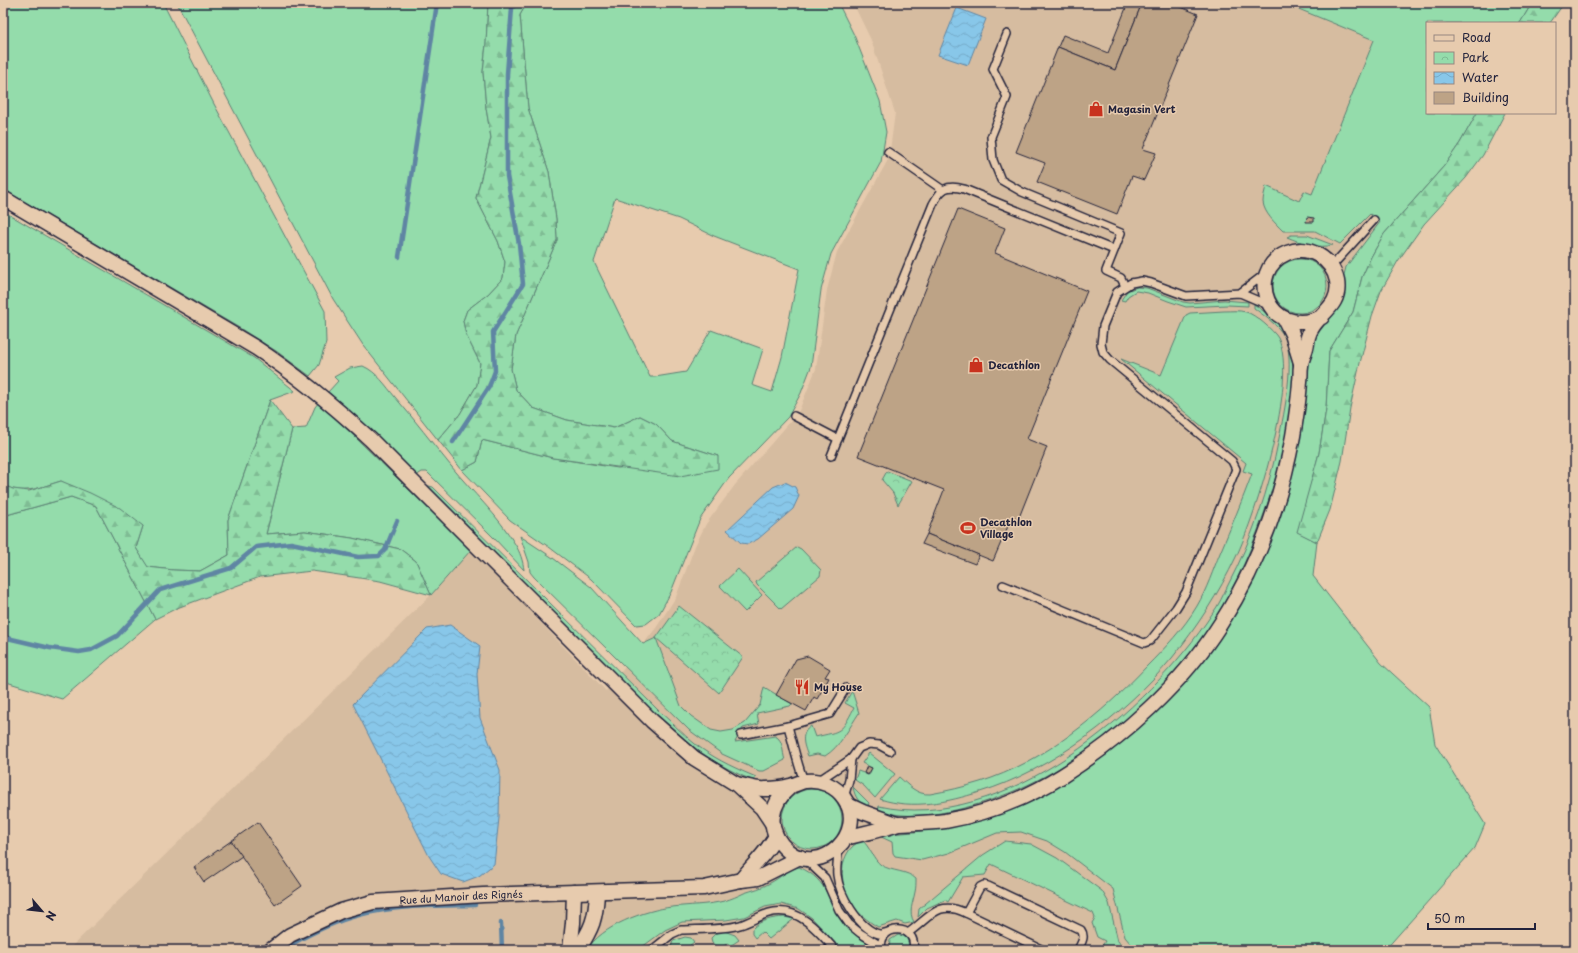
<svg xmlns="http://www.w3.org/2000/svg" width="1578" height="953" font-family="'Playpen Sans',sans-serif">
<style>
.built{fill:#d6bca0}
.grass{fill:#94dcab;stroke:#5b7f73;fill-rule:evenodd}
.forest{fill:url(#forest-firs);stroke:#5b7f73}
.park{fill:url(#park-crowns);stroke:#5b7f73}
.water{fill:url(#water-waves);stroke:#5f85a3}
.lines{fill:none;stroke-linecap:round;stroke-linejoin:round}
.stream{stroke:#5f85a3;stroke-width:4.5}
.building{fill:#bda386;stroke:#22223b}
.service-casing{stroke:#22223b;stroke-width:10}
.minor-casing{stroke:#22223b;stroke-width:17}
.service{stroke:#e7cbae;stroke-width:7}
.minor{stroke:#e7cbae;stroke-width:14}
.labels{text-anchor:middle;stroke-width:3;stroke-linejoin:round;paint-order:stroke}
.poi-label{font-size:10px;font-weight:bold;fill:#22223b;stroke:#e7cbae;text-anchor:start}
.street-label{font-size:10px;fill:#22223b;stroke:#e7cbae}
</style>
<defs>
<pattern id="forest-firs" width="22" height="20" patternUnits="userSpaceOnUse"><rect width="22" height="20" fill="#94dcab"/><path d="M5 1l3.5 6h-7zM16 11l3.5 6h-7z" fill="#7fbc94"/></pattern>
<pattern id="park-crowns" width="20" height="18" patternUnits="userSpaceOnUse"><rect width="20" height="18" fill="#94dcab"/><path d="M2 6a3 3 0 1 1 6 0M12 15a3 3 0 1 1 6 0" fill="none" stroke="#7fbc94"/></pattern>
<pattern id="water-waves" width="16" height="10" patternUnits="userSpaceOnUse"><rect width="16" height="10" fill="#88c7e9"/><path d="M0 5q4-4 8 0t8 0" fill="none" stroke="#75abc9"/></pattern>
</defs>
<rect width="100%" height="100%" fill="#e7cbae"/>
<filter id="ink" filterUnits="userSpaceOnUse"><feTurbulence type="fractalNoise" baseFrequency=".025" numOctaves="2"/><feDisplacementMap in="SourceGraphic" scale="8" xChannelSelector="R" yChannelSelector="G"/><feConvolveMatrix kernelMatrix="1 2 1 2 8 2 1 2 1" color-interpolation-filters="sRGB"/></filter>
<g filter="url(#ink)">
<!-- built -->
<polygon class="built" points="853,3 1284,3 1375,40 1479,3 1564,3 1550,23 1427,23 1427,113 1505,113 1483,155 1466,178 1424,224 1398,261 1381,291 1372,316 1360,363 1350,408 1342,461 1330,510 1317,542 1313,576 1381,663 1429,707 1435,744 1485,824 1475,848 1385,950 68,950 431,595 471,550 606,691 656,628 676,597 695,546 706,524 735,485 798,413 816,369 827,290 837,252 889,158 895,113 871,40"/>
<!-- grass -->
<g class="grass">
<polygon points="3,3 163,3 214,104 325,311 326,343 319,365 310,376 276,351 241,329 3,189"/>
<polygon points="177,3 488,3 486,44 483,72 486,108 491,138 476,198 498,241 505,262 503,278 488,294 467,310 463,321 466,335 480,363 477,385 460,414 438,440 363,345 333,299"/>
<path d="M527 3H838L854 35 880 101 886 132 881 162 831 254 821 290 811 367 801 393 788 417 729 478 700 519 671 592 659 614 646 624 636 625 591 579 549 547 510 520 462 470 477 462 482 440 553 458 618 468 718 456 672 441 656 424 640 416 614 428 567 420 533 408 516 390 511 369 516 335 557 240 556 219 549 172 528 108 520 15ZM615 198 679 219 714 236 799 269 782 357 772 392 752 385 763 349 711 330 686 372 655 377H650L594 262Z"/>
<path d="M1284 3H1532L1520 23H1427V113H1477L1460 143 1444 166 1384 234 1371 257 1362 277 1353 312 1329 351 1326 409 1319 453 1298 532 1317 542 1313 576 1381 663 1429 707 1435 744 1485 824 1475 848 1385 950H1136L1125 937 1113 889 1065 852 1047 841 1021 832 997 833 949 853 922 860 895 856 893 853 892 842 877 835 914 832 959 825 1124 739 1160 708 1183 684 1218 641 1233 617 1244 598 1266 550 1288 491 1295 462 1302 428 1311 342 1317 330 1327 318 1337 310 1343 292V279L1346 267 1380 222 1370 214 1340 244 1315 231H1283C1275 223 1264 213 1263 202 1263 197 1265 191 1266 186L1299 201 1304 191 1312 194 1374 40Z"/>
<path d="M3 211 254 358 295 391 270 400 228 520 229 555 200 571 174 570 147 567 136 548 143 526 61 481C41 487 23 496 3 485Z"/>
<path d="M1291 235H1307L1333 245C1318 249 1301 243 1287 237Z"/>
<circle cx="1300" cy="286" r="27"/>
<polygon points="1137,287 1147,288 1183,302 1190,303 1224,300 1248,302 1248,306 1227,305 1186,307 1168,301 1148,293 1136,291 1128,296 1125,301 1121,300 1127,291"/>
<path d="M1254 304C1265 313 1280 321 1286 335 1301 365 1289 426 1281 458 1268 507 1251 554 1227 598 1221 608 1216 619 1209 628 1151 710 1063 783 964 808 944 813 922 817 901 815 893 814 886 813 878 811L879 806C1002 834 1149 710 1212 614 1219 605 1223 595 1228 585 1252 539 1269 490 1279 438 1284 413 1296 359 1284 336 1279 326 1263 315 1254 308Z"/>
<path d="M1224 311C1231 311 1239 310 1246 312 1255 314 1274 331 1278 338 1299 380 1256 515 1236 557 1219 593 1197 627 1172 658 1125 714 1050 771 980 792 947 802 914 810 880 799L899 777C908 785 917 795 930 794 947 791 964 787 980 782 1044 762 1102 714 1147 666 1165 648 1184 628 1197 606 1207 589 1213 570 1220 553 1231 527 1242 501 1252 474L1243 471 1246 463 1121 359 1161 375 1186 315 1190 313Z"/>
<path d="M363 366C377 372 386 386 395 397 415 420 432 443 451 466 472 492 498 515 515 544 520 552 523 561 524 570L493 537 427 472H422L416 476 362 422 328 392 338 381 334 377 350 368Z"/>
<polygon points="319,402 471,550 431,595 416,561 400,549 352,538 305,531 266,534 292,429 306,428 315,407"/>
<path d="M425 485 433 487 660 712C674 724 687 739 702 749 719 761 737 769 756 777L754 781C718 766 697 751 667 726Z"/>
<polygon points="71,497 96,506 155,619 62,699 3,681 3,516"/>
<path d="M520 536 553 558 591 587 643 644 656 638 681 706 691 716 711 730 721 732 733 730 745 723 760 705 764 687 792 704 790 706 757 713 759 724 743 728 735 742 775 736C784 740 782 752 785 760L764 771H759L722 754 689 730 534 577 530 572 529 562Z"/>
<polygon points="797,547 801,549 821,570 820,576 781,609 757,585 756,582"/>
<polygon points="738,569 762,595 745,612 720,586"/>
<path d="M852 691 859 713C849 728 840 747 825 756L817 754 808 756C803 744 800 733 811 726L815 737C842 731 841 733 854 708L845 703Z"/>
<polygon points="869,753 895,774 875,798 864,786 855,780 858,771 869,775 872,768 862,763"/>
<path d="M853 787 869 803 867 808C859 802 855 798 853 787Z"/>
<circle cx="812" cy="819" r="30"/>
<path d="M862 840C870 847 873 859 881 865 892 872 907 870 916 879 916 883 916 888 915 892 913 903 908 912 914 922L905 924 897 921 878 927C868 921 856 912 850 902 841 885 838 862 852 847 855 844 859 842 862 840Z"/>
<polygon points="1005,841 1031,844 1057,858 1102,891 1109,903 1118,941 1125,950 1100,950 1105,941 1097,937 1092,923 1095,918 1093,913 991,864 985,875 963,877 948,902 945,900 927,908 918,917 919,909 983,855"/>
<path d="M799 867C831 881 826 903 846 926 854 936 867 941 875 950H842L812 918 799 909 781 904 765 907 744 917 726 920 682 922 665 930 638 950H587C601 926 645 910 672 907 689 905 708 905 724 901 731 899 738 896 744 893 753 890 762 888 770 883 780 878 788 869 799 867Z"/>
<path d="M784 917 794 919 769 939 762 932 755 938 752 934V929C760 920 772 918 784 917Z"/>
<polygon points="724,931 735,935 739,940 730,946 728,943 718,950 712,942 711,938 716,933"/>
<path d="M898 935C907 935 910 942 908 950H889L890 940Z"/>
<polygon points="685,937 691,938 694,942 684,950 670,950 673,941"/>
</g>
<!-- forest -->
<g class="forest">
<polygon points="488,3 527,3 520,15 528,108 549,172 556,219 557,240 516,335 511,369 516,390 533,408 567,420 614,428 640,416 656,424 672,441 718,456 718,469 680,476 553,458 482,440 477,462 462,470 438,440 460,414 477,385 480,363 466,335 463,321 467,310 488,294 503,278 505,262 498,241 476,198 491,138 486,108 483,72 486,44"/>
<polygon points="1532,3 1564,3 1550,23 1520,23"/>
<polygon points="1477,113 1505,113 1483,155 1466,178 1424,224 1398,261 1381,291 1372,316 1360,363 1350,408 1342,461 1330,510 1317,542 1297,532 1319,453 1326,409 1329,351 1353,312 1362,277 1371,257 1384,234 1444,166 1460,143"/>
<polygon points="270,400 292,429 266,534 305,531 352,538 400,549 416,561 431,595 380,581 312,571 260,577 177,608 155,619 96,506 71,497 3,516 3,485 13,489 29,491 61,481 90,493 120,508 143,526 136,548 148,567 174,570 200,571 229,555 228,520"/>
</g>
<!-- park -->
<g class="park">
<polygon points="887,471 912,481 898,505 893,493 882,480"/>
<polygon points="679,606 743,657 719,693 656,638"/>
</g>
<!-- water -->
<g class="water">
<polygon points="957,8 986,19 968,65 938,55"/>
<polygon points="785,482 795,487 799,496 793,509 758,539 748,544 741,543 727,530 773,487"/>
<polygon points="450,625 480,646 477,674 480,718 500,770 499,818 494,864 479,876 463,882 441,874 429,856 353,704 427,629"/>
</g>
<g class="lines">
<!-- stream -->
<g class="stream">
<polyline points="399,257 437,3"/>
<polyline points="453,442 489,387 495,371 493,332 523,284 519,244 507,176 507,74 512,8 515,3"/>
<polyline points="3,637 50,648 79,652 91,650 117,636 160,590 231,568 256,547 291,543 358,557 379,556 385,550 397,521"/>
<polyline points="501,923 502,950"/>
<path d="M290 945C311 933 335 921 359 915 397 905 437 906 475 905"/>
</g>
</g>
<!-- building -->
<g class="building">
<polygon points="1128,3 1142,3 1115,70 1058,47 1063,35 1108,53"/>
<polygon points="1142,3 1171,3 1198,14 1143,149 1156,153 1144,180 1132,176 1117,214 1037,182 1045,163 1016,152 1058,47 1115,70"/>
<polygon points="958,209 1005,228 995,253 1087,291 1027,439 1047,447 1018,520 1012,517 993,561 927,534 944,490 858,456"/>
<polygon points="1307,217 1314,218 1314,222 1306,222"/>
<polygon points="927,534 979,555 975,564 922,544"/>
<polygon points="808,656 830,669 825,677 829,678 817,699 814,697 806,711 776,695 796,659"/>
<polygon points="867,766 872,768 868,775 864,773"/>
<polygon points="258,822 302,886 275,905 231,841"/>
<polygon points="231,841 242,856 204,882 194,867"/>
</g>
<g class="lines">
<!-- service casing -->
<g class="service-casing">
<g id="service">
<polyline points="1007,34 993,69 1007,97 991,137 993,160 1001,180 1022,192 1121,233 1106,271 1121,278 1125,286"/>
<polyline points="888,152 943,190"/>
<polyline points="1331,267 1374,220"/>
<polyline points="1240,293 1265,274"/>
<polyline points="794,416 838,439"/>
<path d="M831 456 933 204C941 189 946 184 964 189L1114 250"/>
<polyline points="1003,585 1144,643 1150,641 1176,608 1186,592 1236,469 1232,461 1110,360 1103,352 1101,344 1103,326 1117,292 1131,283 1142,281 1151,283 1186,296 1240,293 1268,305"/>
<path d="M788 726C793 744 797 763 804 781"/>
<polyline points="741,735 788,726 830,714 846,688"/>
<polyline points="818,781 851,759 859,748 869,744 879,745 890,751"/>
<polyline points="844,798 849,780 851,759"/>
<path d="M839 847C838 856 836 867 837 875 839 894 859 929 879 934 882 934 885 933 888 932"/>
<polyline points="806,860 825,878 839,910 849,924 860,933 881,946"/>
<path d="M908 933C930 918 937 899 966 913"/>
<path d="M652 950 672 934 681 930C700 929 722 930 740 925 750 922 759 916 769 913 797 905 818 930 835 950"/>
<path d="M882 950C876 923 919 923 913 950"/>
<path d="M1043 950 966 913 980 887 984 885 988 886 1081 930C1086 937 1081 943 1078 950"/>
</g>
</g>
<!-- minor casing -->
<g class="minor-casing">
<g id="minor">
<path d="M3 198 256 348C297 375 334 406 370 439L652 721 694 758 736 784 762 808 772 823"/>
<polyline points="1285,320 1292,334 1301,363"/>
<path d="M736 784C746 786 757 790 766 789 774 789 783 788 790 786 795 785 800 782 805 781 820 779 836 786 844 798 869 833 820 878 788 851 765 831 769 804 791 786"/>
<polyline points="848,805 863,812 897,824"/>
<path d="M846 838C859 834 872 832 885 828 890 827 894 825 899 824 915 823 929 823 945 821 986 814 1027 798 1062 776 1123 737 1182 685 1221 623 1257 567 1281 501 1293 436 1296 418 1299 399 1300 381 1301 376 1300 371 1301 366 1301 360 1304 356 1305 351 1307 347 1307 341 1308 337 1313 315 1342 309 1337 281 1332 258 1308 244 1287 253 1244 271 1267 341 1322 317"/>
<path d="M741 880C753 864 766 854 776 836"/>
<path id="s1" d="M271 950 290 935 322 920 341 911 373 902 483 895 704 888 741 880 758 878 800 857"/>
<polyline points="570,950 573,923 574,892"/>
<path d="M578 950C592 928 596 919 597 892"/>
</g>
</g>
<!-- service -->
<use href="#service" class="service"/>
<!-- minor -->
<use href="#minor" class="minor"/>
</g>
</g>
<!-- icons -->
<defs>
<g id="shop-bare" transform="scale(1.2)"><path d="M-5-2.5h2.3a2.7 3.5 0 0 1 5.4 0H5L5.5 6h-11ZM-1.5-2.5h3a1.5 2.3 0 0 0-3 0Z" fill="#c8321e" stroke="#e7cbae" stroke-width="2.5" paint-order="stroke"/></g>
<g id="stadium-bare" transform="scale(1.2)"><path d="M0-5a6.5 5 0 1 0 0 10a6.5 5 0 1 0 0-10ZM-3.5-1.8h7v3.6h-7Z" fill="#c8321e" stroke="#e7cbae" stroke-width="2.5" paint-order="stroke"/></g>
<g id="restaurant-bare" transform="scale(1.2)"><path d="M-5-6h1v4h1v-4h1v4h1v-4h1v5L-1.5 .5V6h-2V.5L-5-1ZM5-6V6H3V1.5H1.5Q1.5-4 5-6Z" fill="#c8321e" stroke="#e7cbae" stroke-width="2.5" paint-order="stroke"/></g>
</defs>
<g fill-rule="evenodd">
<use href="#shop-bare" x="1096" y="109"/>
<use href="#shop-bare" x="976" y="365"/>
<use href="#stadium-bare" x="968" y="528"/>
<use href="#restaurant-bare" x="802" y="687"/>
</g>
<g class="labels">
<!-- poi labels -->
<g class="poi-label">
<text x="1108" y="113">Magasin Vert</text>
<text x="988" y="369">Decathlon</text>
<text x="980" y="526">Decathlon<tspan x="980" dy="12">Village</tspan></text>
<text x="814" y="691">My House</text>
</g>
<!-- street labels -->
<g class="street-label">
<text dy="4" stroke="none"><textPath href="#s1" startOffset="202">Rue du Manoir des Rignés</textPath></text>
</g>
</g>
<!-- margin -->
<rect width="1578" height="953" fill="none" stroke="#e7cbae" stroke-width="16"/>
<rect x="8" y="8" width="1562" height="937" fill="none" stroke="#22223b" stroke-width="1.5" filter="url(#ink)"/>
<!-- legend -->
<rect x="1426" y="22" width="130" height="92" fill="#e7cbae" stroke="#988780"/>
<rect x="1434" y="35" width="20" height="6" fill="#e7cbae" stroke="#988780"/>
<text x="1462" y="42" font-size="12" fill="#22223b">Road</text>
<rect x="1434" y="52" width="20" height="12" fill="url(#park-crowns)" stroke="#988780"/>
<text x="1462" y="62" font-size="12" fill="#22223b">Park</text>
<rect x="1434" y="72" width="20" height="12" fill="url(#water-waves)" stroke="#988780"/>
<text x="1462" y="82" font-size="12" fill="#22223b">Water</text>
<rect x="1434" y="92" width="20" height="12" fill="#bda386" stroke="#988780"/>
<text x="1462" y="102" font-size="12" fill="#22223b">Building</text>
<!-- north arrow -->
<g transform="translate(42 911) rotate(118)" stroke="#e7cbae" stroke-width="3" paint-order="stroke">
<path d="M0-3L7 15L0 10L-7 15Z" fill="#22223b"/>
<text y="-6" font-size="11" font-weight="bold" text-anchor="middle" fill="#22223b">N</text>
</g>
<!-- scale -->
<path d="M1428 923v6h107v-6" fill="none" stroke="#22223b" stroke-width="2"/>
<text x="1434" y="923" font-size="12" fill="#22223b" stroke="#e7cbae" stroke-width="3" paint-order="stroke">50 m</text>
</svg>
